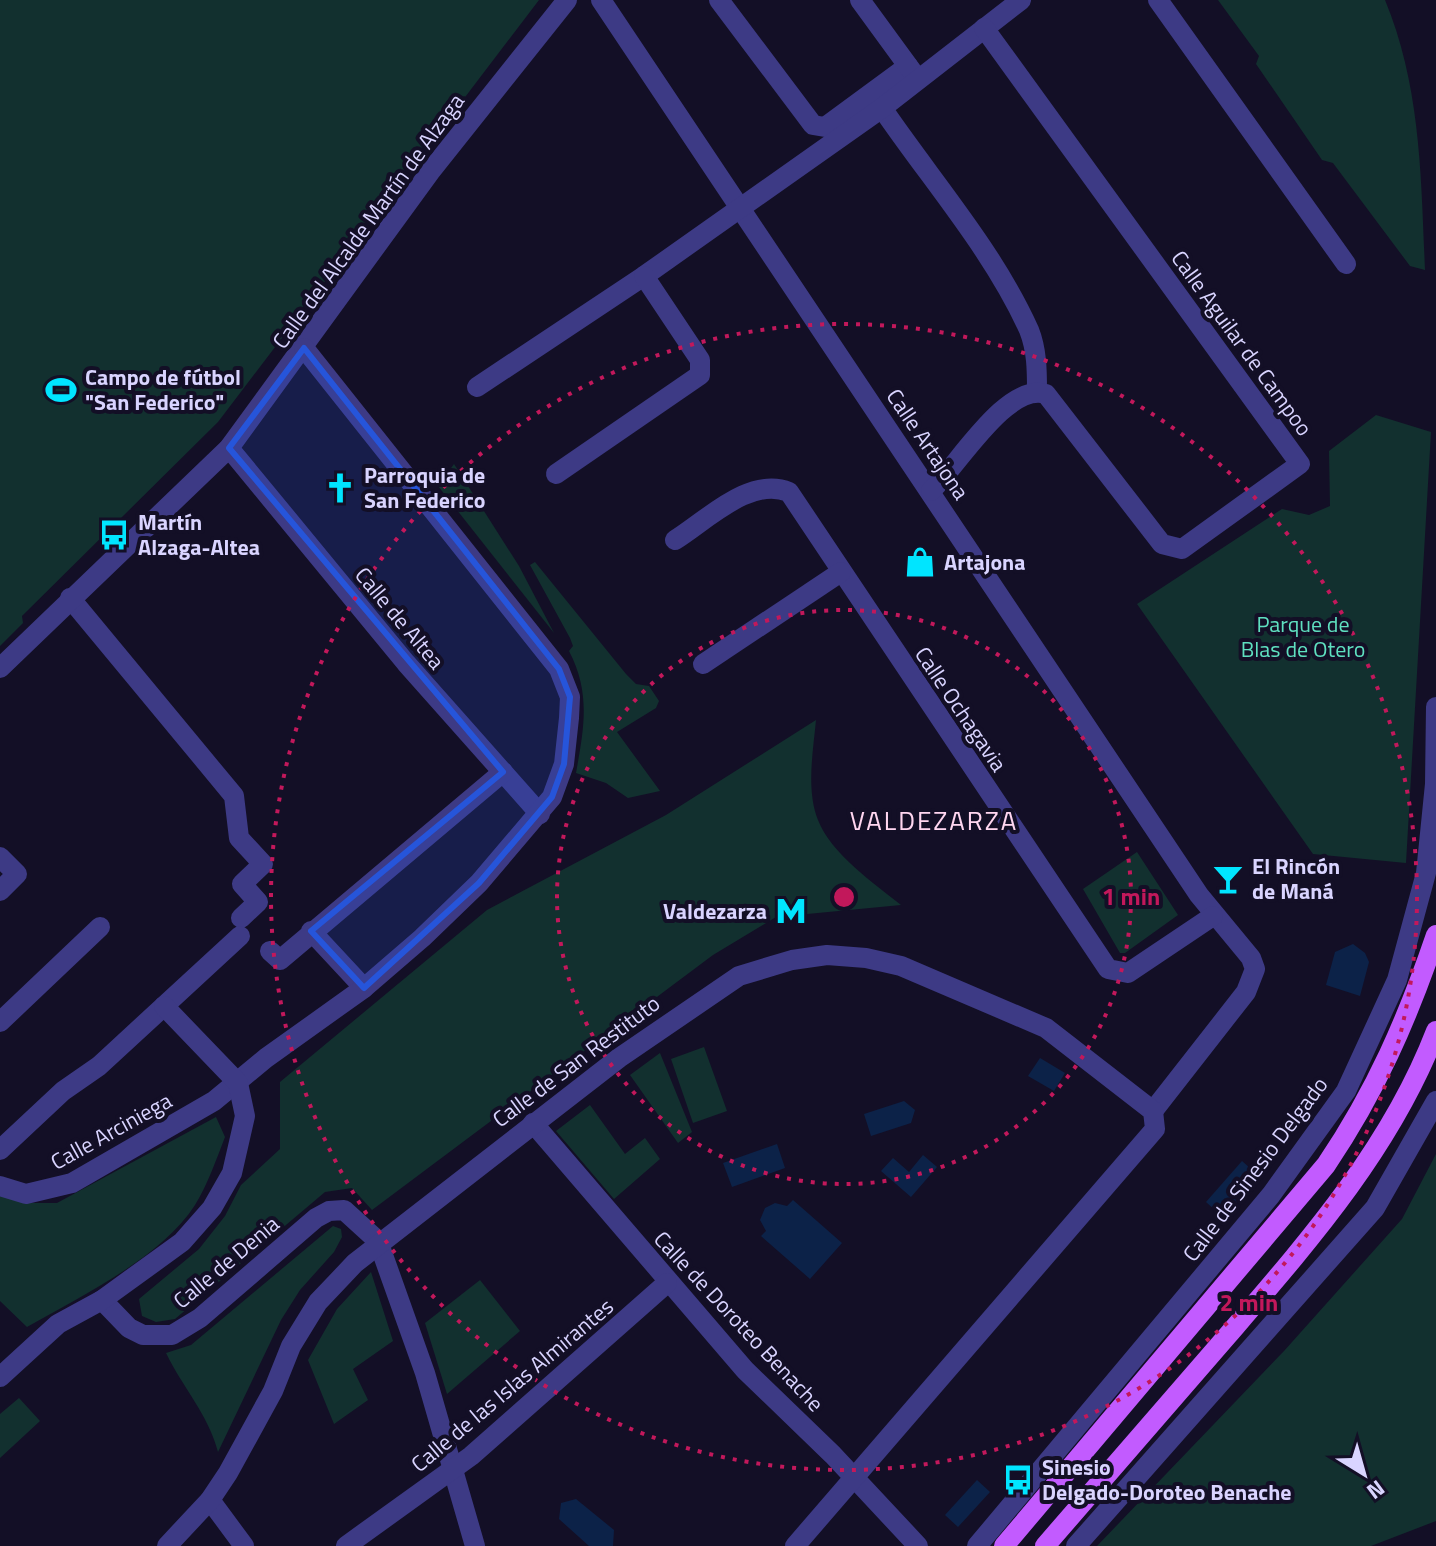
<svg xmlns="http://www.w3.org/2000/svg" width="1436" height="1546" font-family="'Titillium Web',sans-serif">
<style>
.green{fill:#12302f}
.water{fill:#0c2248}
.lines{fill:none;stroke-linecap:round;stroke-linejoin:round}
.minor{stroke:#3d3a85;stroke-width:20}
.major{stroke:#c25bff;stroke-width:20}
.marked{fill:#2655da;fill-opacity:0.2;stroke:#2655da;stroke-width:6;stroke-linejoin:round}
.ring{fill:none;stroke:#c2185b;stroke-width:4;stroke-dasharray:4 8}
.labels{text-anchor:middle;stroke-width:8;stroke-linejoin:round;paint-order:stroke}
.street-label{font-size:22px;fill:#d9d4ff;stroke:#130f26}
.poi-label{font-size:22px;font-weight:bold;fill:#d9d4ff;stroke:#130f26;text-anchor:start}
.park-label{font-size:22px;fill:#5fe0c0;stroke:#130f26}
.quarter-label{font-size:26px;letter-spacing:2px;fill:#ffd6f0;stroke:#130f26}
.centre{fill:#c2185b;stroke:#130f26;stroke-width:4}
.ring-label{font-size:24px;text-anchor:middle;font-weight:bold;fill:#c2185b;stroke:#130f26;stroke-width:8;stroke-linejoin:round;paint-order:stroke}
</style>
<rect width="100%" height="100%" fill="#130f26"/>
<!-- green -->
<g class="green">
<polygon points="0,0 539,0 218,422 22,616 23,623 0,646"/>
<path d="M1218 0H1385C1421 87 1421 177 1425 270L1410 266 1333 163 1322 160 1256 64 1259 56Z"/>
<polygon points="1376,415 1431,432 1406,863 1313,854 1137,604 1282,509 1309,515 1330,506 1329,451"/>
<polygon points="454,464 519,566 554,633 438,486"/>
<path d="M535 562 626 674 636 684 649 686 659 701 656 708 617 732 660 791 628 798 606 783 576 773C584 728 591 693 569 651L573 646 570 638 530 565Z"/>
<path d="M816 720C813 752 806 790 818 820 831 854 874 883 901 905L776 917 713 955 372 1210 352 1188 325 1192 175 1319 156 1322 142 1316 139 1299 199 1249 225 1216 241 1185 280 1149V1082L487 910 666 815Z"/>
<polygon points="1137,852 1178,915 1125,953 1120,953 1083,889"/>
<polygon points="704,1047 727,1111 693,1123 671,1059"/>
<polygon points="660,1053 692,1132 678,1143 630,1075"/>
<polygon points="590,1105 625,1154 645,1138 660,1159 614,1199 556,1131"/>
<path d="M216 1117 225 1137C216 1160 208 1184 195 1205 161 1258 81 1296 27 1327L0 1301V1194L29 1203H57Z"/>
<polygon points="1436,1154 1436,1521 1371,1546 1097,1546 1284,1351 1402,1219"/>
<path d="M333 1226 341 1229 342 1237 334 1252 300 1290 281 1320 218 1452C208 1414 183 1388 166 1353L191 1345Z"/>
<polygon points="371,1272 393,1341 353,1369 368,1400 334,1424 308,1360 337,1309"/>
<polygon points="480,1280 520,1331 447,1394 425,1323"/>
<polygon points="19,1398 40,1421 0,1458 0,1414"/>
</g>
<!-- water -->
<g class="water">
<polygon points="1353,944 1365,953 1369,962 1360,996 1326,985 1335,952"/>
<polygon points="1040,1058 1065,1073 1054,1091 1028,1076"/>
<polygon points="904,1101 915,1110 911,1123 871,1136 864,1114"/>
<polygon points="777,1144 785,1168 732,1187 723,1163"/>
<polygon points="923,1155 937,1167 911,1197 881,1171 893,1158 909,1172"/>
<polygon points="1242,1161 1260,1177 1224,1218 1206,1202"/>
<polygon points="793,1200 842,1243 810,1279 761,1236 766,1231 760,1220 765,1208 775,1203 787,1206"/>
<polygon points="977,1480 990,1492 958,1527 945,1515"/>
<polygon points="576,1499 614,1530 613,1546 589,1546 559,1519 561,1503"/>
</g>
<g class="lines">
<!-- minor -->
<g class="minor">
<polyline points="601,0 1199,895 1251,958 1255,969 1246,992 1153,1111"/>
<polyline points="719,0 813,125 825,127 908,66"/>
<polyline points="860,0 914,74"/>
<polyline points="1158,0 1346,264"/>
<path d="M882 108C931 180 993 250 1029 330 1037 350 1037 371 1037 391"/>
<polyline points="477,387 644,276 882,108 1021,0"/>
<polyline points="229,448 406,663 540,814"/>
<polyline points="556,474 700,375 700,360 644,276"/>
<path d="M931 491C958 465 1007 382 1046 394L1162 544 1182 549 1300 464 984 28"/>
<path d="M675 540C707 520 750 476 789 492L1108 969 1128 973 1213 916"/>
<polyline points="70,598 234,796 239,838 263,864 242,884 258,902 241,918"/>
<polyline points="703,664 841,572"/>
<polyline points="0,668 229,448 430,172 567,0"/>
<polyline points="0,857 17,874 0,891"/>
<polyline points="311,931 364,988"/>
<polyline points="270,951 280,960 503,772"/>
<polyline points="0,1022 100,927"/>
<polyline points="533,1123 745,1370 833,1455 918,1546"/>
<polyline points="0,1150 63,1091 99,1066 240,936"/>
<polyline points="0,1186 26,1194 72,1183 214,1101 266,1058 364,988 422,938 479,883 552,797 564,764 569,718 570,697 559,669 304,348"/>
<polyline points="102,1300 129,1328 143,1335 172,1335 200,1318 316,1218 329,1211 344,1210 378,1241 425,1373 475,1546"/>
<polyline points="0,1377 58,1324 102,1300 182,1242 212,1208 232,1173 245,1116 238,1083 164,1006"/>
<polyline points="210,1500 244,1546"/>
<polyline points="167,1546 210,1500 228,1473 273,1391 291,1346 318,1302 355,1263 619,1058 739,976 792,960 827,955 866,958 901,966 1046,1028 1153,1111 1155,1129 795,1546"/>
<polyline points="346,1546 471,1456 667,1283"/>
<polyline points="977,1546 1271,1195 1346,1091 1397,980 1426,873 1435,784 1436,707"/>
<polyline points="1076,1546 1375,1208 1436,1101"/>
</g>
<!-- major -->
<g class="major">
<path d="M1004 1546 1326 1165C1376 1091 1407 1020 1436 935"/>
<path d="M1045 1546C1106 1476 1167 1405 1228 1335 1309 1241 1391 1148 1436 1031"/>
</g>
</g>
<!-- marked area -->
<path class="marked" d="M304 348 559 669 570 697 564 764 552 797 479 883 364 988 311 931 503 772 229 448Z"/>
<!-- distance rings -->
<g class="ring">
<circle cx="844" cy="897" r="287"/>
<circle cx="844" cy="897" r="573"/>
</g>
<!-- icons -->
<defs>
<g id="stadium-bare" transform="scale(2.4)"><path d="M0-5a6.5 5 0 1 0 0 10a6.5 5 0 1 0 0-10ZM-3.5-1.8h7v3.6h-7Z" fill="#00e5ff" stroke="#130f26" stroke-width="2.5" paint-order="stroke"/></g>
<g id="church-bare" transform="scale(2.4)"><path d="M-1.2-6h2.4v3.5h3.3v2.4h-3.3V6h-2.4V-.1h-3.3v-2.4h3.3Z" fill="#00e5ff" stroke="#130f26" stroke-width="2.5" paint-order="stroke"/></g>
<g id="bus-bare" transform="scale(2.4)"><path d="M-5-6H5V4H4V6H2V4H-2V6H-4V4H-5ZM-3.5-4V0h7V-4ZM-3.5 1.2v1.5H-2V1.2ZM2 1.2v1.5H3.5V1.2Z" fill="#00e5ff" stroke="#130f26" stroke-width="2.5" paint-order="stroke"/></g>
<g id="shop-bare" transform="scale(2.4)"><path d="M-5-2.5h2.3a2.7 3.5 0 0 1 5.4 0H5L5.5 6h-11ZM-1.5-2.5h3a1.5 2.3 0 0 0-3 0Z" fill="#00e5ff" stroke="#130f26" stroke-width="2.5" paint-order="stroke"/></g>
<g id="bar-bare" transform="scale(2.4)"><path d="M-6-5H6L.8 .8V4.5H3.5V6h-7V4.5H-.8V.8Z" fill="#00e5ff" stroke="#130f26" stroke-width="2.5" paint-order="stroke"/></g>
<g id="metro-bare" transform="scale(2.4)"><path d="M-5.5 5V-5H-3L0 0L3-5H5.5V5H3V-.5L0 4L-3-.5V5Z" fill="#00e5ff" stroke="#130f26" stroke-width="2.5" paint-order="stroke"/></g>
</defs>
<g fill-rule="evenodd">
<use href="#stadium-bare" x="61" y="390"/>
<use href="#church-bare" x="340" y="488"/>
<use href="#bus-bare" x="114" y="535"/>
<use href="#shop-bare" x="920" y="562"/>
<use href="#bar-bare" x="1228" y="879"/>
<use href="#metro-bare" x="791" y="911"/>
<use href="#bus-bare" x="1018" y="1480"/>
</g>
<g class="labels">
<!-- street labels -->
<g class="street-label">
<text transform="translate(368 221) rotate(-54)" y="8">Calle del Alcalde Martín de Alzaga</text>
<text transform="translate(1242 343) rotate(54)" y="8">Calle Aguilar de Campoo</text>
<text transform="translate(928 444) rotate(56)" y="8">Calle Artajona</text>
<text transform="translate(400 618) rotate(50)" y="8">Calle de Altea</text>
<text transform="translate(961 709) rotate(56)" y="8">Calle Ochagavia</text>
<text transform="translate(576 1061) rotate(-37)" y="8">Calle de San Restituto</text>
<text transform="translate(111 1131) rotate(-29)" y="8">Calle Arciniega</text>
<text transform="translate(1255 1169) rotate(-53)" y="8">Calle de Sinesio Delgado</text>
<text transform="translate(226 1262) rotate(-40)" y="8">Calle de Denia</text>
<text transform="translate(739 1321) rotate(47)" y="8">Calle de Doroteo Benache</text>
<text transform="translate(512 1385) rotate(-40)" y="8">Calle de las Islas Almirantes</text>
</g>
<!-- poi labels -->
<g class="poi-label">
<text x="85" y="385">Campo de fútbol<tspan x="85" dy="25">"San Federico"</tspan></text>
<text x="364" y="483">Parroquia de<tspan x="364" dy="25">San Federico</tspan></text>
<text x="138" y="530">Martín<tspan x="138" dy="25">Alzaga-Altea</tspan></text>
<text x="944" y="570">Artajona</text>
<text x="1252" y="874">El Rincón<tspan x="1252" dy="25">de Maná</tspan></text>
<text x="767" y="919" text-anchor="end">Valdezarza</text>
<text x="1042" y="1475">Sinesio<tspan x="1042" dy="25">Delgado-Doroteo Benache</tspan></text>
</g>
<!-- park labels -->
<g class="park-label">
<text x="1303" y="632">Parque de<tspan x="1303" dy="25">Blas de Otero</tspan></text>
</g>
<!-- quarter labels -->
<g class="quarter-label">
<text x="934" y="830">VALDEZARZA</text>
</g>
</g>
<circle cx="844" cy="897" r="12" class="centre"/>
<g class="ring-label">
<text x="1131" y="905">1 min</text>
<text x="1249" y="1311">2 min</text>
</g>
<!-- north arrow -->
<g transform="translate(1364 1474) rotate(143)" stroke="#130f26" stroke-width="6" paint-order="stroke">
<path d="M0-6L14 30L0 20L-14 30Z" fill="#d9d4ff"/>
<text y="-12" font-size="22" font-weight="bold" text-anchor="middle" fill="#d9d4ff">N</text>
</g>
</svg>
